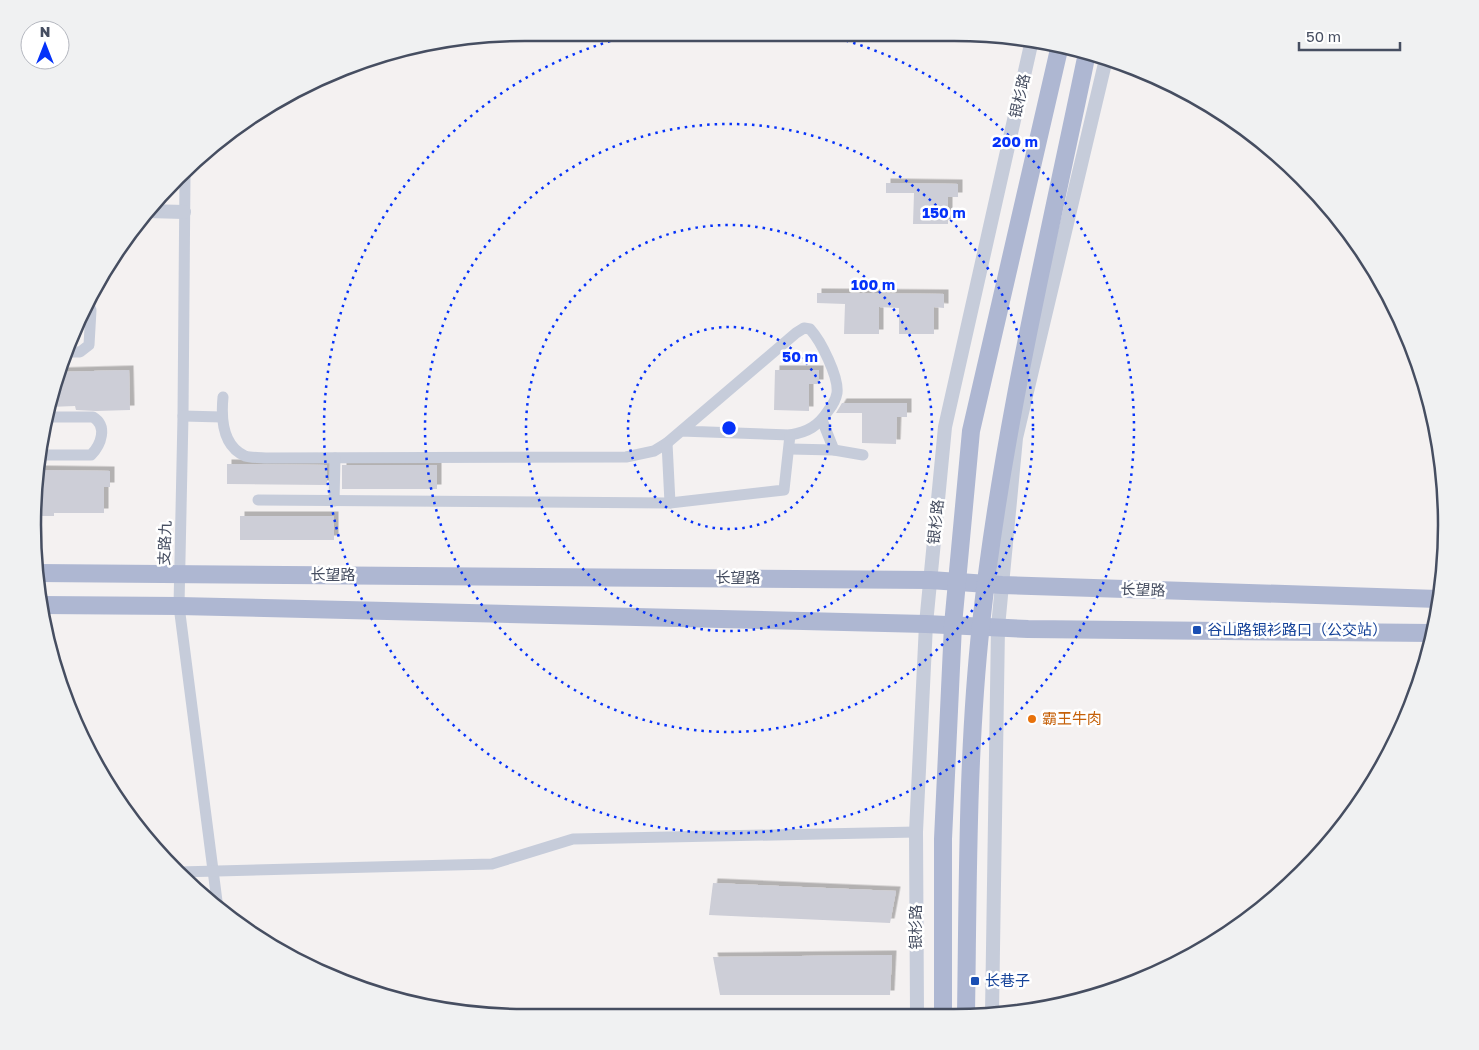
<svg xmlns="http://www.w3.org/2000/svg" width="1479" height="1050" font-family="'Golos Text','Noto Sans SC',sans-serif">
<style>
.building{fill:#cdced7;filter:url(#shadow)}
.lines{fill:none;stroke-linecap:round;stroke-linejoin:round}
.minor{stroke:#c6ccda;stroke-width:11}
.tertiary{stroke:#c6ccda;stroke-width:14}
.primary{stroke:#aeb7d2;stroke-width:18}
.ring{fill:none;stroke:#0532f9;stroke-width:2.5;stroke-dasharray:2.5 5}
.transit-dot{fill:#1a4fb4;stroke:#fff;stroke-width:2}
.food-dot{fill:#e8710a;stroke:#fff;stroke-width:2}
.labels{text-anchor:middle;stroke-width:5;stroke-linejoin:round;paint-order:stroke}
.street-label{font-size:15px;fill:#464e61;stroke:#fff}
.transit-label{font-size:15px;fill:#164399;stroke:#fff;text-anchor:start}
.food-label{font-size:15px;fill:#c56008;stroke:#fff;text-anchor:start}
.rim{fill:none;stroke:#464e61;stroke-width:2.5}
.centre{fill:#0532f9;stroke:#fff;stroke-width:2.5}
.ring-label{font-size:15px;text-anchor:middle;font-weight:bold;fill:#0532f9;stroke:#fff;stroke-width:5;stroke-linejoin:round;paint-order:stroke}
</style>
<defs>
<filter id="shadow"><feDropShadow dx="4.5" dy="-4.5" stdDeviation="0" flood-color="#0004"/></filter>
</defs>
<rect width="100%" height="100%" fill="#f4f1f1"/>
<!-- building -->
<g class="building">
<polygon points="886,183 958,184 958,197 948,197 948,224 913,224 914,193 886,193"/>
<polygon points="817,293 944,294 944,308 934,307 934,334 899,334 899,308 879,307 879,334 844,334 845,304 817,303"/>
<polygon points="129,370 130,410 96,411 76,410 75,406 49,407 57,372"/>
<polygon points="775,370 819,370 819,384 809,384 809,411 774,410"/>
<polygon points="842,403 907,403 907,417 897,417 896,444 862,443 862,413 836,413"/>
<polygon points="227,464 327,465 327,485 227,484"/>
<rect x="342" y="465" width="95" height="24"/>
<polygon points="37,470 110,471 110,487 104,487 104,513 54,513 54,516 37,516"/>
<rect x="240" y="516" width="94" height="24"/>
<polygon points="713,883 896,891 890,923 709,915"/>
<polygon points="892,955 890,995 720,995 713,957"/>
</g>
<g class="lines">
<!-- minor -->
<g class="minor">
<polyline points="330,73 348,66"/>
<polyline points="185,174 183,416 179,606 218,909"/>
<polyline points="65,352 80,352 89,345 91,310 87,301"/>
<path d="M223 397C221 418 222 446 245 456 251 458 259 457 265 458L626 457 654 451 667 443 796 333 804 328 810 329C821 341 839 377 837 393 836 399 832 406 828 411 818 426 808 432 790 435L681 431"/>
<polyline points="183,416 222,417"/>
<polyline points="822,420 834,450"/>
<polyline points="667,443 670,503"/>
<polyline points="790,449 834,450 863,455"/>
<path d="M38 455H91C101 445 108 426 93 417H47"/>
<polyline points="258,500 670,503 784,490 790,435"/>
<polyline points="334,501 335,458"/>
<polyline points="179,872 492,864 573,839 916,832"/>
</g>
<!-- tertiary -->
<g class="tertiary">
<polyline points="147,211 184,212"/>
<polyline points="992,1013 998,627 1016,438 1106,59"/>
<polyline points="917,1014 916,832 926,624 945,427 1032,40"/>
</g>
<!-- primary -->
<g class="primary">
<polyline points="37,573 930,580 1002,585 1438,599"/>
<polyline points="41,605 179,606 926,624 1028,629 1433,633"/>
<polyline points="943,1014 943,839 953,625 971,431 1060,45"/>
<path d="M966 1014C968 884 967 753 981 624 1002 431 1048 242 1087 53"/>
</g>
</g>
<!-- distance rings -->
<g class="ring">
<circle cx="729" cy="428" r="101"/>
<circle cx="729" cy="428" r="203"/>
<circle cx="729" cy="428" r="304"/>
<path d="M817 33A405 405 0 1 1 641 33"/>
</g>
<!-- markers -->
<g class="transit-dot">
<rect x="1192" y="625" width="10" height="10" rx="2.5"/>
<rect x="970" y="976" width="10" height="10" rx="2.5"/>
</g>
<circle class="food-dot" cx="1032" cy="719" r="5"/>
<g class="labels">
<!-- street labels -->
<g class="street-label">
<text transform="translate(1020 96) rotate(-77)" y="5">银杉路</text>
<text transform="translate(936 522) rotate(-84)" y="5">银杉路</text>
<text transform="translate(165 543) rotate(-88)" y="5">支路九</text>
<text x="333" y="580">长望路</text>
<text x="738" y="583">长望路</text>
<text transform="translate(1143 590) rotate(2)" y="5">长望路</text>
<text transform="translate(916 927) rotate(-90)" y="5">银杉路</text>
</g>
<!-- transit labels -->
<g class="transit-label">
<text x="1207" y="635">谷山路银衫路口（公交站）</text>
<text x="985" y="986">长巷子</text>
</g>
<!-- food labels -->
<g class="food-label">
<text x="1042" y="724">霸王牛肉</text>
</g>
</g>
<!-- crop -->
<path d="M0 0H1479V1050H0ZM525 41H954A484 484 0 0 1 1438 525V525A484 484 0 0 1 954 1009H525A484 484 0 0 1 41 525V525A484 484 0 0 1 525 41Z" fill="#f0f1f2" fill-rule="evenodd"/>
<path class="rim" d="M525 41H954A484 484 0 0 1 1438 525V525A484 484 0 0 1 954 1009H525A484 484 0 0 1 41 525V525A484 484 0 0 1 525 41Z"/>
<circle cx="729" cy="428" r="8" class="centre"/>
<g class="ring-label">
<text x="1015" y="147">200 m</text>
<text x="944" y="218">150 m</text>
<text x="873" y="290">100 m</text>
<text x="800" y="362">50 m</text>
</g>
<!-- north arrow -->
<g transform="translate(45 45)"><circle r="24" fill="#ffffff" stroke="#b5b8c0"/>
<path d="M0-4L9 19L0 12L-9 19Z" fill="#0532f9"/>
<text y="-8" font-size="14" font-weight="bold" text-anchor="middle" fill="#464e61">N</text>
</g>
<!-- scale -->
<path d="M1299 42v8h101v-8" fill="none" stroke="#464e61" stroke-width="2.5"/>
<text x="1306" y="42" font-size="15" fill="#464e61" stroke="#ffffff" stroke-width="4" paint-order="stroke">50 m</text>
</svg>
